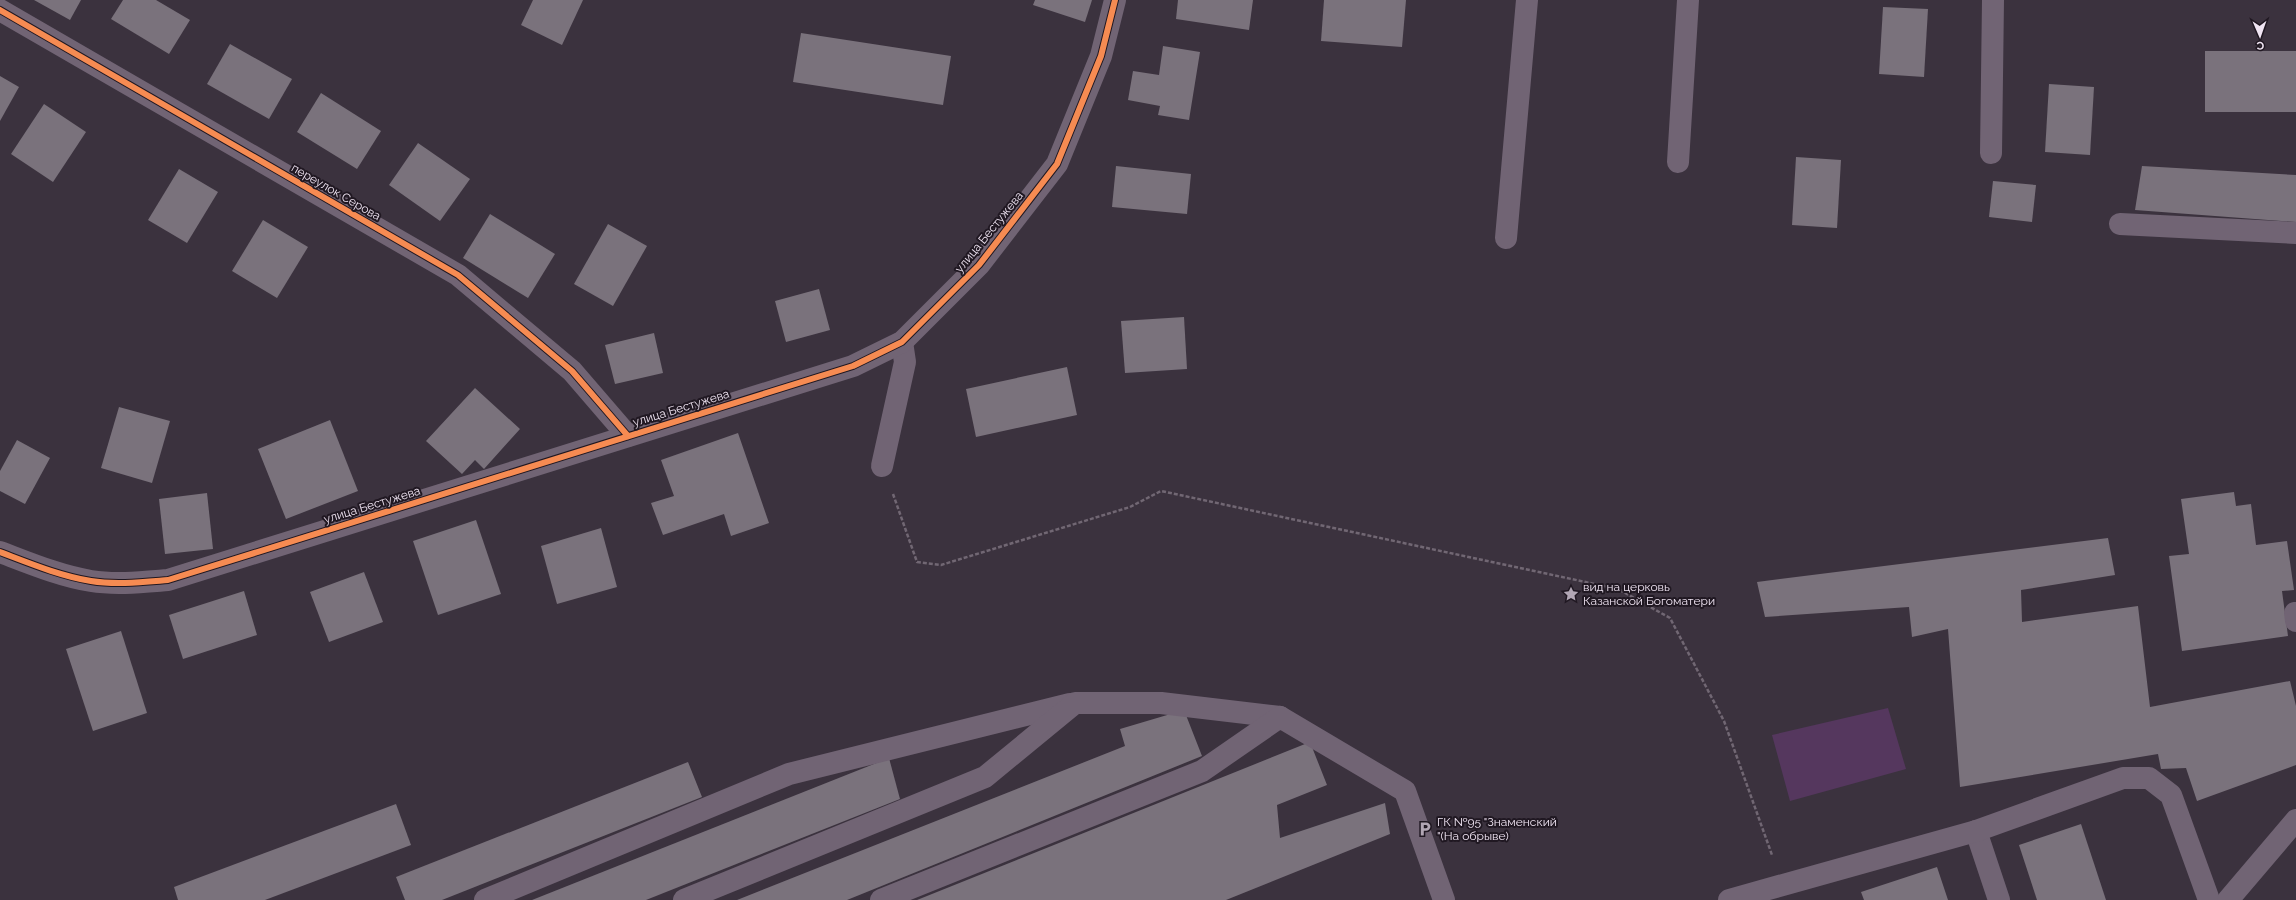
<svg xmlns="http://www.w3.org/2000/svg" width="2296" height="900" font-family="Raleway,sans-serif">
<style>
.green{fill:#55375e}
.building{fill:#7a727c}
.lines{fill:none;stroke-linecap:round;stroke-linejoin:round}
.path{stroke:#716773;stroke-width:2.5;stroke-dasharray:4 2;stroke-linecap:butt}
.minor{stroke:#716474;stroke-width:22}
.cycleway-casing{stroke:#201822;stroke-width:8}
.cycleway{stroke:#f68b52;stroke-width:6}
.labels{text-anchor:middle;stroke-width:4;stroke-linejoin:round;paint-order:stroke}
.street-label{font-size:12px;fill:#f0e5f3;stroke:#201822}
.poi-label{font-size:12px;fill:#f0e5f3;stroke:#201822;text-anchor:start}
</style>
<rect width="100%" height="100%" fill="#3b323e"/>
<!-- green -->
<polygon class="green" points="1888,708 1906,769 1790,801 1772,735"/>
<!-- building -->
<g class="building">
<polygon points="34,0 81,0 70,20"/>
<polygon points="123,0 156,0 190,20 169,54 111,19"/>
<polygon points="533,0 583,0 562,45 521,25"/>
<polygon points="1035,0 1092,0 1085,22 1033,5"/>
<polygon points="1178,0 1253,0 1249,30 1176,19"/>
<polygon points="1324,0 1406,0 1402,47 1321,41"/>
<polygon points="1883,7 1928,9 1924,77 1879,74"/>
<polygon points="801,33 951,56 943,105 793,82"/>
<polygon points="230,44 292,79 269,119 207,84"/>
<polygon points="1163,46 1200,52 1189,120 1158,115 1160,106 1128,100 1133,71 1159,75"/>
<rect x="2205" y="51" width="91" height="61"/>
<polygon points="0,76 19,87 0,121"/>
<polygon points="2049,84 2094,87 2090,155 2045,152"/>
<polygon points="321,93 381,131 357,169 297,132"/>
<polygon points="44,104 86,132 53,182 11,154"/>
<polygon points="418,143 470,179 440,221 389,185"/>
<polygon points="1796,157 1841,160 1837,228 1792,225"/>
<polygon points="1116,166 1191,174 1187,214 1112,207"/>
<polygon points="2142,166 2296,175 2296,222 2135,210"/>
<polygon points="179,169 218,192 187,243 148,220"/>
<polygon points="1993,181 2036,185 2032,222 1989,217"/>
<polygon points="490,214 555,254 528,298 463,258"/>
<polygon points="263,220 308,247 277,298 232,271"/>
<polygon points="608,224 647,246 613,306 574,284"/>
<polygon points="819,289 830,330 786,342 775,301"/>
<polygon points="1184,317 1187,369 1125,373 1121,321"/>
<polygon points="654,333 663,373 615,384 605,345"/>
<polygon points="1067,367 1077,415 976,437 966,389"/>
<polygon points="475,388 520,429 484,469 475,460 462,474 426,441"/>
<polygon points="119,407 170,421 152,483 101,468"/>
<polygon points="330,420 358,491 286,519 258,449"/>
<polygon points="738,433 769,523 731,536 724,514 663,535 651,503 674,496 661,460"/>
<polygon points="17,440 50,458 25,504 0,491 0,471"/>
<polygon points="2234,492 2236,506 2251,504 2256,545 2287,541 2294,590 2282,591 2288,636 2182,651 2169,556 2189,554 2181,499"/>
<polygon points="207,493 213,549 165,554 159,499"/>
<polygon points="476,520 501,594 438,615 413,541"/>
<polygon points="601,528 617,587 557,604 541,546"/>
<polygon points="2108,538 2115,575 2021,590 2022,622 2138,606 2150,707 2290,681 2296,706 2296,765 2197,801 2186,768 2161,769 2158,754 1960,787 1948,629 1912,637 1909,607 1765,617 1757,582"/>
<polygon points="364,572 383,622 329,642 310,592"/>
<polygon points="244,591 257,635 183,659 169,615"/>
<polygon points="121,631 147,713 93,731 66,649"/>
<polygon points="1184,710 1202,756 847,900 737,900 1125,746 1120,729"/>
<polygon points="1310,742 1327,785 1277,805 1280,838 1385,803 1390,834 1226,900 917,900"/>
<polygon points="889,758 900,799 646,900 532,900"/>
<polygon points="688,762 702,797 442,900 405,900 396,877"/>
<polygon points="396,804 411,845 265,900 178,900 174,887"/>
<polygon points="2081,824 2106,900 2037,900 2019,845"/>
<polygon points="1937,867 1948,900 1864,900 1861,892"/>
</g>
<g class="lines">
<!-- path -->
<polyline class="path" points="893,494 917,562 941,565 1130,507 1161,491 1618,589 1670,618 1724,721 1772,855"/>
<!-- minor -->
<g class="minor">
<polyline points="0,10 458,275 572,371 628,436"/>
<polyline points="1991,153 1993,0"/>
<polyline points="1678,162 1688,0"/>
<polyline points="2120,224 2296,233"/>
<polyline points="1506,238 1527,0"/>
<polyline points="882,466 905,362 902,342"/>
<path d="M0 552C29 563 60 576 91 581 116 585 143 582 168 580L853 366 902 342 979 265 1057 164 1101 56 1115 0"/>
<polyline points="2295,613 2296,621"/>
<polyline points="1976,831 1999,900"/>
<polyline points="485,900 789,774 1070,704"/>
<polyline points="684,900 985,777 1075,703 1161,703 1280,717"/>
<polyline points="881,900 1202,771 1280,717 1405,791 1444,900"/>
<polyline points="1729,900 1976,831 2123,778 2149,778 2171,795 2209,900"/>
<polyline points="2228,900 2296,820"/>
</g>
<!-- cycleway casing -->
<g class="cycleway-casing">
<g id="cycleway">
<polyline points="0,10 458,275 572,371 628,436"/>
<path d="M0 552C29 563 60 576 91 581 116 585 143 582 168 580L853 366 902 342 979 265 1057 164 1101 56 1115 0"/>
</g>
</g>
<!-- cycleway -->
<use href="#cycleway" class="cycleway"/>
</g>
<!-- icons -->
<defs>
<g id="sight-bare" transform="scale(1.2)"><path d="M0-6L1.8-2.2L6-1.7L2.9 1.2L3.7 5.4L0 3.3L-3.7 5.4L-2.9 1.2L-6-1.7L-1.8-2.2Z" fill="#b1a6b4" stroke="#201822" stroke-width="2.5" paint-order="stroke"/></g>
<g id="parking-bare" transform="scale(1.2)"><path d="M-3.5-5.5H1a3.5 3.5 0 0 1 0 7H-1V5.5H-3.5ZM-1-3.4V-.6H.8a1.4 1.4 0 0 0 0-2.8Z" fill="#b1a6b4" stroke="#201822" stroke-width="2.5" paint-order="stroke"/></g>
</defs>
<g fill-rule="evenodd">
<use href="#sight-bare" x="1571" y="594"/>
<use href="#parking-bare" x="1425" y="829"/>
</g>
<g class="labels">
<!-- street labels -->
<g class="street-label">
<text transform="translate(336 192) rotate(30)" y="4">переулок Серова</text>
<text transform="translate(989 232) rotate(-51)" y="4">улица Бестужева</text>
<text transform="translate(681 408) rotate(-17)" y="4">улица Бестужева</text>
<text transform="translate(372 505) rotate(-17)" y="4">улица Бестужева</text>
</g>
<!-- poi labels -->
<g class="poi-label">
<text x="1583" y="591">вид на церковь<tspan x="1583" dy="14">Казанской Богоматери</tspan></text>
<text x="1437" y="826">ГК №95 "Знаменский<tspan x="1437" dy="14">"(На обрыве)</tspan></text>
</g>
</g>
<!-- north arrow -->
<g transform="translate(2260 36) rotate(178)" stroke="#201822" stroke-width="3" paint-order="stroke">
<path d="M0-3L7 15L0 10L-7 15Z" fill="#f0e5f3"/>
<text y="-6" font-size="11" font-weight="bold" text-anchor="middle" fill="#f0e5f3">С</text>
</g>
</svg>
